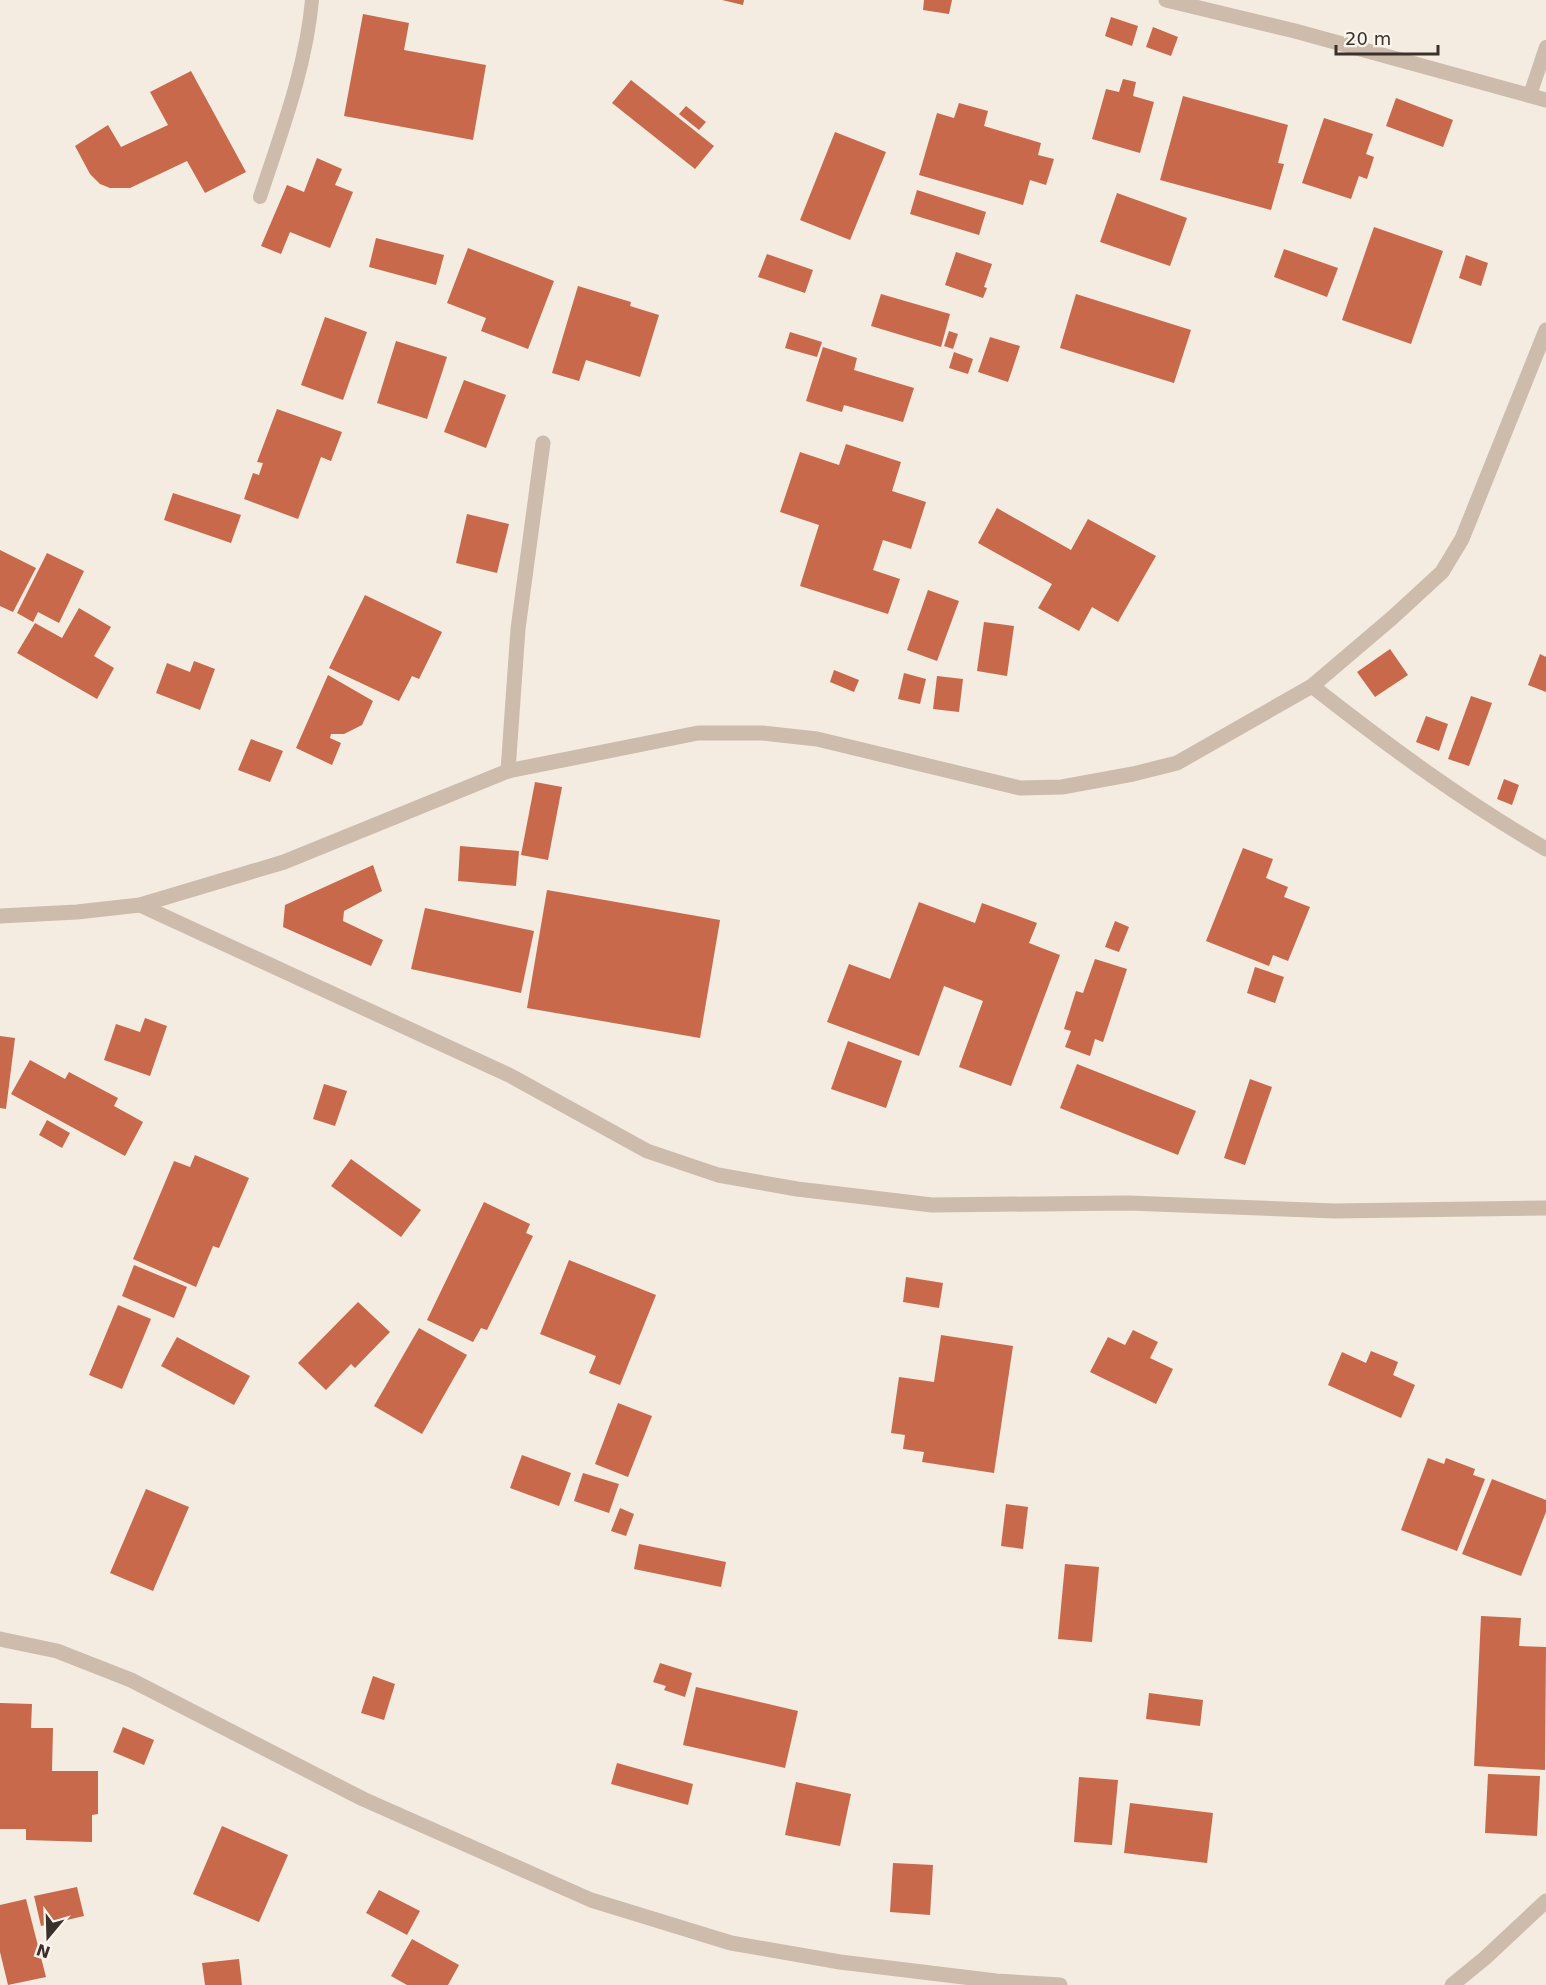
<svg xmlns="http://www.w3.org/2000/svg" width="1546" height="1985" font-family="'DejaVu Sans',sans-serif">
<style>
.building{fill:#c8694b}
.lines{fill:none;stroke-linecap:round;stroke-linejoin:round}
.service{stroke:#cdbbac;stroke-width:14}
.minor{stroke:#cdbbac;stroke-width:15}
</style>
<rect width="100%" height="100%" fill="#f4ebe1"/>
<!-- building -->
<g class="building">
<polygon points="722,0 744,0 743,5"/>
<polygon points="924,0 952,0 949,14 923,10"/>
<polygon points="363,14 409,23 404,50 486,65 473,140 344,116"/>
<polygon points="1111,17 1138,26 1132,46 1105,36"/>
<polygon points="1153,27 1178,37 1171,56 1146,47"/>
<polygon points="191,71 246,172 205,193 187,161 130,188 110,188 100,184 90,174 75,146 108,125 121,147 168,125 150,92"/>
<polygon points="1123,79 1136,82 1133,96 1154,102 1140,153 1092,139 1106,89 1119,92"/>
<polygon points="631,80 714,146 695,169 612,103"/>
<polygon points="1183,96 1288,125 1278,163 1284,164 1271,210 1160,180"/>
<polygon points="1396,98 1453,120 1443,147 1386,126"/>
<polygon points="959,103 988,111 984,126 1041,143 1038,155 1054,159 1046,185 1030,180 1023,205 919,175 937,113 954,118"/>
<polygon points="686,106 706,122 699,130 679,114"/>
<polygon points="1324,118 1373,134 1366,154 1374,157 1367,179 1359,176 1351,199 1302,183"/>
<polygon points="835,132 886,152 850,240 800,220"/>
<polygon points="317,158 342,169 335,185 353,192 330,248 290,232 281,254 261,246 287,185 304,192"/>
<polygon points="917,190 986,212 979,235 910,214"/>
<polygon points="1117,193 1187,218 1170,266 1100,242"/>
<polygon points="1374,227 1443,251 1411,344 1342,320"/>
<polygon points="376,238 444,255 436,285 369,267"/>
<polygon points="468,248 554,281 528,349 481,331 486,318 447,303"/>
<polygon points="1284,249 1338,268 1327,297 1274,277"/>
<polygon points="956,252 992,264 984,287 987,288 983,298 945,285"/>
<polygon points="767,254 813,270 805,293 758,277"/>
<polygon points="1466,255 1488,263 1481,286 1459,278"/>
<polygon points="578,286 631,302 630,306 659,315 640,377 586,360 579,381 552,373"/>
<polygon points="881,294 950,314 941,347 871,326"/>
<polygon points="1076,294 1191,330 1174,383 1060,348"/>
<polygon points="325,317 367,332 343,400 301,385"/>
<polygon points="949,331 958,334 953,349 944,346"/>
<polygon points="790,332 822,342 817,357 785,348"/>
<polygon points="990,337 1020,346 1008,382 978,372"/>
<polygon points="396,341 447,357 427,419 377,403"/>
<polygon points="823,347 857,358 854,370 914,388 903,422 844,405 842,412 806,401"/>
<polygon points="954,352 973,359 968,374 949,368"/>
<polygon points="464,380 506,395 486,448 444,432"/>
<polygon points="277,409 342,432 331,461 321,457 298,519 244,499 253,473 259,475 263,463 257,462"/>
<polygon points="846,444 901,462 892,491 926,502 911,549 883,540 873,570 900,579 888,614 800,586 819,525 780,512 800,452 839,465"/>
<polygon points="173,493 241,515 231,543 164,520"/>
<polygon points="997,508 1071,550 1088,519 1156,556 1118,622 1092,607 1079,631 1038,608 1052,584 978,543"/>
<polygon points="467,514 509,524 497,573 456,563"/>
<polygon points="0,550 36,568 13,612 0,606"/>
<polygon points="47,553 84,571 59,623 38,612 33,622 17,613"/>
<polygon points="928,590 959,601 937,661 907,650"/>
<polygon points="365,595 442,632 419,679 412,676 399,701 329,668"/>
<polygon points="79,608 111,627 94,656 114,668 97,699 17,653 35,623 62,638"/>
<polygon points="984,622 1014,626 1007,676 977,671"/>
<polygon points="1390,649 1408,675 1375,697 1357,672"/>
<polygon points="1540,654 1546,657 1546,692 1528,685"/>
<polygon points="194,661 215,669 200,710 156,693 167,663 190,672"/>
<polygon points="834,670 859,680 854,692 830,682"/>
<polygon points="904,673 926,679 920,704 898,699"/>
<polygon points="328,675 373,701 362,725 344,734 331,734 330,738 341,743 332,765 296,748"/>
<polygon points="937,676 963,679 959,712 933,709"/>
<polygon points="1471,696 1492,703 1469,766 1448,759"/>
<polygon points="1426,716 1448,724 1439,751 1416,742"/>
<polygon points="251,739 283,751 270,782 238,770"/>
<polygon points="1504,779 1519,785 1512,805 1497,799"/>
<polygon points="535,782 562,787 548,860 521,855"/>
<polygon points="460,846 519,851 516,886 458,881"/>
<polygon points="1243,848 1273,859 1266,878 1288,887 1284,897 1310,907 1288,961 1273,955 1269,966 1206,941"/>
<polygon points="373,865 382,891 344,911 343,921 383,940 371,966 283,927 285,905"/>
<polygon points="547,890 720,920 700,1038 527,1008"/>
<polygon points="919,902 975,923 982,903 1037,923 1029,943 1060,955 1011,1086 959,1067 983,1001 944,986 919,1056 827,1022 849,964 890,979"/>
<polygon points="425,908 534,931 521,993 411,969"/>
<polygon points="1115,921 1129,927 1119,952 1105,947"/>
<polygon points="1095,959 1127,969 1103,1042 1095,1039 1090,1056 1065,1047 1071,1031 1064,1029 1076,991 1083,993"/>
<polygon points="1255,967 1284,977 1275,1003 1247,993"/>
<polygon points="145,1018 167,1026 150,1076 104,1060 116,1024 140,1032"/>
<polygon points="0,1036 15,1038 6,1109 0,1108"/>
<polygon points="848,1041 902,1061 886,1108 831,1089"/>
<polygon points="30,1060 65,1079 69,1072 118,1098 114,1106 143,1122 125,1156 11,1094"/>
<polygon points="1077,1064 1196,1111 1178,1155 1060,1108"/>
<polygon points="1250,1079 1272,1087 1245,1165 1224,1158"/>
<polygon points="324,1084 347,1091 335,1126 313,1119"/>
<polygon points="47,1120 70,1133 62,1148 39,1135"/>
<polygon points="195,1155 249,1178 219,1248 213,1246 196,1287 133,1259 174,1161 190,1167"/>
<polygon points="351,1159 421,1210 401,1237 331,1186"/>
<polygon points="484,1202 530,1224 526,1233 533,1236 487,1330 481,1328 473,1342 427,1320"/>
<polygon points="569,1260 656,1295 620,1385 589,1373 596,1356 540,1334"/>
<polygon points="134,1265 187,1287 174,1318 122,1296"/>
<polygon points="906,1277 943,1283 939,1308 903,1302"/>
<polygon points="358,1302 390,1332 355,1368 351,1364 326,1390 298,1363"/>
<polygon points="118,1305 151,1319 122,1389 89,1375"/>
<polygon points="419,1328 467,1355 422,1434 374,1406"/>
<polygon points="1133,1330 1158,1342 1150,1358 1173,1369 1156,1404 1090,1372 1108,1337 1125,1345"/>
<polygon points="941,1335 1013,1346 994,1473 922,1462 924,1452 903,1449 905,1435 891,1433 899,1377 934,1382"/>
<polygon points="177,1337 250,1376 234,1405 161,1366"/>
<polygon points="1371,1351 1398,1362 1393,1375 1415,1385 1401,1418 1328,1385 1342,1352 1366,1363"/>
<polygon points="618,1403 652,1416 628,1477 595,1464"/>
<polygon points="522,1455 571,1473 559,1506 510,1488"/>
<polygon points="1428,1458 1444,1464 1446,1458 1475,1469 1473,1475 1485,1479 1457,1551 1401,1530"/>
<polygon points="583,1473 619,1484 609,1513 574,1501"/>
<polygon points="1492,1479 1546,1500 1546,1512 1521,1576 1462,1554"/>
<polygon points="146,1489 189,1507 153,1591 110,1573"/>
<polygon points="1006,1504 1028,1507 1023,1549 1001,1546"/>
<polygon points="620,1508 634,1514 626,1536 611,1531"/>
<polygon points="639,1544 726,1562 721,1587 634,1569"/>
<polygon points="1065,1564 1099,1567 1092,1642 1058,1639"/>
<polygon points="1481,1616 1521,1618 1519,1646 1546,1647 1545,1770 1474,1766"/>
<polygon points="660,1663 692,1673 685,1697 664,1690 666,1686 653,1682"/>
<polygon points="373,1676 395,1684 384,1720 361,1713"/>
<polygon points="696,1687 798,1711 785,1768 683,1745"/>
<polygon points="1149,1693 1203,1700 1200,1726 1146,1719"/>
<polygon points="0,1703 32,1704 31,1728 53,1728 52,1771 98,1771 98,1814 92,1815 92,1842 26,1840 26,1829 0,1829"/>
<polygon points="123,1727 154,1740 144,1765 113,1752"/>
<polygon points="617,1763 693,1784 688,1805 611,1784"/>
<polygon points="1488,1774 1540,1776 1537,1836 1485,1833"/>
<polygon points="1079,1777 1118,1780 1112,1845 1074,1842"/>
<polygon points="796,1782 851,1794 840,1846 785,1835"/>
<polygon points="1130,1803 1213,1813 1207,1863 1124,1853"/>
<polygon points="222,1826 288,1855 259,1922 193,1894"/>
<polygon points="893,1863 933,1865 930,1915 890,1912"/>
<polygon points="77,1887 84,1916 41,1926 34,1896"/>
<polygon points="379,1890 420,1911 407,1935 366,1913"/>
<polygon points="26,1899 46,1977 8,1985 0,1952 0,1905"/>
<polygon points="412,1939 459,1965 448,1985 407,1985 391,1976"/>
<polygon points="239,1959 242,1985 205,1985 202,1963"/>
</g>
<g class="lines">
<!-- service -->
<g class="service">
<polyline points="1530,95 1546,47"/>
<path d="M260 197C281 133 306 68 312 0"/>
</g>
<!-- minor -->
<g class="minor">
<polyline points="1166,0 1295,31 1546,100"/>
<path d="M1312 686C1387 745 1463 801 1546 849"/>
<polyline points="508,771 518,629 543,443"/>
<polyline points="140,905 511,1076 647,1151 718,1175 797,1189 932,1205 1128,1203 1335,1211 1546,1208"/>
<polyline points="0,916 77,912 140,905 284,862 508,771 698,733 762,733 817,739 1020,788 1062,787 1133,774 1177,763 1312,686 1392,618 1442,572 1462,539 1546,330"/>
<polyline points="0,1639 57,1651 131,1680 363,1799 591,1900 731,1943 840,1962 996,1981 1060,1985"/>
<polyline points="1452,1985 1485,1958 1546,1901"/>
</g>
</g>
<!-- north arrow -->
<g transform="translate(48 1937) rotate(199)" stroke="#fbf5ee" stroke-width="4.5" paint-order="stroke">
<path d="M0-4.5L10 22L0 15L-10 22Z" fill="#3b302b"/>
<text y="-9" font-size="16" font-weight="bold" text-anchor="middle" fill="#3b302b">N</text>
</g>
<!-- scale -->
<path d="M1336 45v9h102v-9" fill="none" stroke="#3b302b" stroke-width="3"/>
<text x="1345" y="45" font-size="18" fill="#3b302b" stroke="#fbf5ee" stroke-width="4.5" paint-order="stroke">20 m</text>
</svg>
